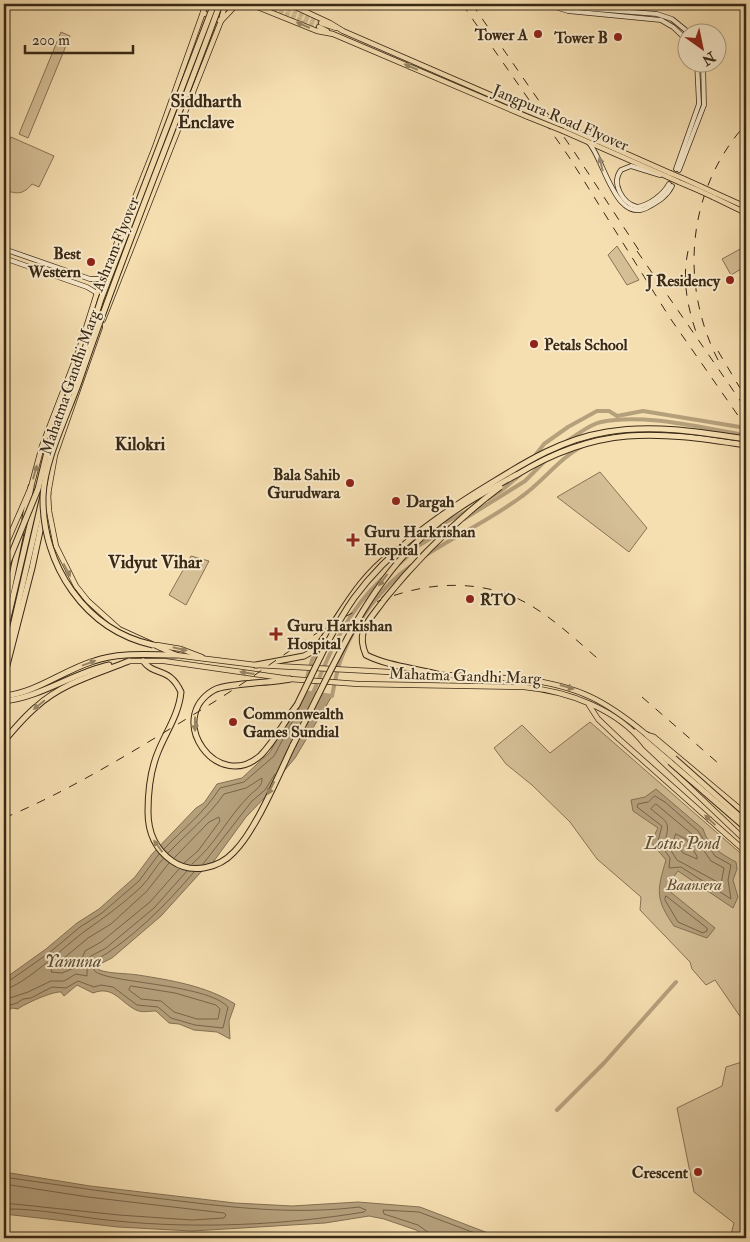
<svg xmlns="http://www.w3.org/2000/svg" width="750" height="1242" font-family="'IM FELL Double Pica',serif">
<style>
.green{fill:#d5bf96;stroke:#877456}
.water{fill:#b5a07c;stroke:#837053}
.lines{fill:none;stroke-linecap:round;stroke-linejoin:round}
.shore{stroke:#776449;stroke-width:1}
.canal{stroke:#b5a07c;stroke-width:4}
.primary-tunnel{stroke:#cfba91;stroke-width:4.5;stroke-dasharray:4.5 2;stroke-linecap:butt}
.secondary-casing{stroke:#392916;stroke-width:5.5}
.primary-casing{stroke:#392916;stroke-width:6}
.highway-casing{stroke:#392916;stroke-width:7}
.secondary{stroke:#f8eacc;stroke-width:4}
.primary{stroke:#f5deb0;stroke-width:4.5}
.highway{stroke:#f5deb0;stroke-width:5}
.rail{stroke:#392916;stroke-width:1;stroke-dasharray:9 9;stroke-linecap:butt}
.primary-bridge-casing{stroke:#392916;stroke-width:6;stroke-linecap:butt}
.highway-bridge-casing{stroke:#392916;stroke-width:7;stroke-linecap:butt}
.primary-bridge{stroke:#f5deb0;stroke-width:4.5}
.highway-bridge{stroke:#f5deb0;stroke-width:5}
.oneway{fill:#978463}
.oneway2{fill:#988a71}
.poi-dot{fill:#8f2418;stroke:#f8eacc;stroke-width:2}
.labels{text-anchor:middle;stroke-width:4;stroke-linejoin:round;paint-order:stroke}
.poi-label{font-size:16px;font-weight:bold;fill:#392916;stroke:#f8eacc;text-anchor:end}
.street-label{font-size:16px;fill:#392916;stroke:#f8eacc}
.park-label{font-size:16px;font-style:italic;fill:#604e36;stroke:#f8eacc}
.neighbourhood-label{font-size:18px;font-weight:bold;fill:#392916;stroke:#f8eacc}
.water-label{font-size:18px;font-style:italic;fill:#5e4d35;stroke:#f8eacc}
</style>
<rect width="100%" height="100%" fill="#f5deb0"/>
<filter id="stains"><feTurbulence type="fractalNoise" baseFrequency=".004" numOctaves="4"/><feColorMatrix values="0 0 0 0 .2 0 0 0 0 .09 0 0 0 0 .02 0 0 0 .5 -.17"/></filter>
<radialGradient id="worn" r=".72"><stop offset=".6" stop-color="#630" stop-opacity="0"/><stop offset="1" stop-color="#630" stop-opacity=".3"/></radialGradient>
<!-- green -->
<g class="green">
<polygon points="61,32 70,36 28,138 19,134"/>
<path d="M11 137 54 156 39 187 32 184C23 195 17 194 4 190V141H9Z"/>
<polygon points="617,246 639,280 627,285 608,255"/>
<polygon points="742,248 746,256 746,266 731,275 722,259"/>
<polygon points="600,472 647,528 629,552 557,497"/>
<polygon points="191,556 209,561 186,605 169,595"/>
<polygon points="590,722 746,858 746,1025 715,980 706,985 692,969 690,962 640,910 641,897 597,859 570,822 532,785 506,764 494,748 522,725 550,753"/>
<polygon points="746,1056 746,1238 730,1238 734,1223 694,1192 677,1108 722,1086 726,1067 745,1061"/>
</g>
<!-- water -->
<g class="water">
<path d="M303 692 332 696 295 758 274 783 269 793 246 817 211 865 201 872 161 916 112 958 98 965 99 970C112 974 124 973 138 975 170 980 207 986 235 1004L229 1021 230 1039 217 1032 194 1030 179 1024 169 1023 156 1011C149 1011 142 1013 136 1010 120 1002 113 985 93 993L77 985 64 996 61 992C53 991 24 1004 18 1009L12 1008 4 1013V979L46 949 77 923 99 909 135 877 152 854 196 808 204 803 217 784 242 778 270 752Z"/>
<path d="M656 789 703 829C708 846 721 854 736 862L737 869 733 880 738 897 733 908 678 871 669 883 668 890 715 928 707 938 674 926C655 899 657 890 666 860L651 842 658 828 633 811 631 800 645 797Z"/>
<polygon points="4,1172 90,1186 235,1203 292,1206 358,1202 420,1207 501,1238 429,1238 416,1230 384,1219 369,1216 325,1223 192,1231 118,1227 4,1214"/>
</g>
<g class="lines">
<!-- shore -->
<g class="shore">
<polygon points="655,796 665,802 698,831 715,856 731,865 728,880 731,899 681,867 669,868 670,858 658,841 662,826 637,807 638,804 648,802"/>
<path d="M656 804 693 835 711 861 724 868 721 884 677 860 665 841C671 820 666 822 651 809Z"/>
<polygon points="676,834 686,839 697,856 697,859 683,853 674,840"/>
<path d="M164 849C183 829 205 812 220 788L244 782 274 756 299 709"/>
<path d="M168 853C187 833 209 816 224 794L246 788 262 778C263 786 255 790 249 796 228 817 215 845 192 864"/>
<polyline points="174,858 209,822 219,817 220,821 198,851 184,863"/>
<polyline points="169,863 147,891 111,924 88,938 52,968 51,972 62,973 79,966 85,951 101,942 150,902 179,869"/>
<polyline points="203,864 252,801 265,790 275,774"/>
<polygon points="666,896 707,928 707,931 703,933 678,922 665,900"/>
<polyline points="4,982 9,981 49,953 80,927 102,913 139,881 159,854"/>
<polygon points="131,986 175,993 216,1005 220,1009 218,1019 197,1019 174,1012 161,1001 141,999 129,990"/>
<path d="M4 989C22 988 68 943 85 931 105 917 124 903 142 886 150 878 155 867 163 859"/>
<polyline points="4,1000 28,992 51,981 64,981 76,974 87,976 87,963 91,956 106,948 154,908 187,871"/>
<path d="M4 1007 17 1003 23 999 31 998 52 987 66 988 78 981 94 987 101 985 113 987 137 1005 158 1007 171 1018 195 1025 223 1028 228 1007C206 983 101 983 94 970L95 961C133 938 165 906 194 872"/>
<path d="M4 1177C65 1186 126 1195 188 1202 245 1209 302 1214 359 1207L366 1210 364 1212C287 1225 195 1229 117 1221 80 1218 41 1208 4 1209"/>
<polyline points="4,1184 88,1197 224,1213 226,1215 224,1218 192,1220 119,1215 4,1203"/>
<polyline points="431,1238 429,1233 418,1225 384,1214 383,1210 419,1212 488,1238"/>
</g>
<!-- canal -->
<g class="canal">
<polyline points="695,434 725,440"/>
<polyline points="621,435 636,431"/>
<path d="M567 441C577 435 590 424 601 422 645 413 701 428 746 435"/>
<polyline points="488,499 502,490 520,475 544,444 568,427 597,411 609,411 617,416 643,411 746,428"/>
<polyline points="464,519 525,481 547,459"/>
<polyline points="433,529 469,510"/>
<path d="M423 557C455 536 490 520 521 497 543 482 559 458 583 446"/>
<polyline points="400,563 418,546 449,527"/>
<polyline points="306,681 312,660 327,639"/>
<path d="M303 692 332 696C335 683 337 667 343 654 357 620 381 587 411 566"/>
<path d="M313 693C330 651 348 610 382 579"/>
<polyline points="557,1110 604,1063 676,982"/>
</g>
<!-- primary-tunnel -->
<g class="primary-tunnel">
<polyline points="261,4 319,27"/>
<polyline points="275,4 321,23"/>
</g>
<!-- secondary casing -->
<g class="secondary-casing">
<g id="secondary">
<polyline points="546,4 568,11 661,20 673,27 688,41"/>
<polyline points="559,4 569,7 657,14 672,19 688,32"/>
<path d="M589 143C604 159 616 228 650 206 659 201 667 196 672 186"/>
<polyline points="676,169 699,104 697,62"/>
<polyline points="679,170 704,105 703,62"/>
<path d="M660 175 631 166 621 170C611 183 622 203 637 207 649 205 663 195 669 184"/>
<polyline points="4,249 90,279 103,279"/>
<polyline points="4,258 87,287 97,293"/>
</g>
</g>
<!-- primary casing -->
<g class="primary-casing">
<g id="primary">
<polyline points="250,4 317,31 333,34 528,117"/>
<polyline points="289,4 330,23 343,31 523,109"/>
<polyline points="203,10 203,13 221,21 237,4"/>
<polyline points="321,23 336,28"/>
<polyline points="319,27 327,31"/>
<polyline points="559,124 670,173"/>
<polyline points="563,131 668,177"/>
<polyline points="682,178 702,187"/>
<polyline points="679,182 700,191"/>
<polyline points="715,193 746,207"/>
<polyline points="713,197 746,213"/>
<polyline points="103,320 221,21 225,4"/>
<path d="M100 327 55 455 48 494 49 511 56 546 76 586 88 601 119 629 176 655 199 658 256 665 523 679C578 686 605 700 647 735L654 737 746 814"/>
<polyline points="4,549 31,487 42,446 79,350 97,293 155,147 206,4"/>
<polyline points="157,645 181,649 202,657"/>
<path d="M129 661H164L290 679 358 684 524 687C567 691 618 709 645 745L746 841"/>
<polyline points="589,705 598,719 619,739 746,852"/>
</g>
</g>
<!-- highway casing -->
<g class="highway-casing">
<g id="highway">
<path d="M516 475C598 425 655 431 746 445"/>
<polyline points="25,518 31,487"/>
<path d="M384 600C370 620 355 630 366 655 390 667 418 668 444 676"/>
<polyline points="4,614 21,533"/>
<polyline points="4,635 37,495"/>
<path d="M143 661C155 677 169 666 181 692 179 714 166 732 158 752 150 771 148 792 148 812 148 833 155 849 172 861 192 875 219 868 234 852 256 830 279 774 293 745"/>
<polyline points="4,665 42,500"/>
<path d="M256 665 304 656 315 650C342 614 355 581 393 552"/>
<polyline points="4,677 32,568 48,494"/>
<path d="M290 679C273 683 226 683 214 690 164 719 218 794 261 755 275 741 285 720 297 705"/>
<path d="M4 696C36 693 64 670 94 661 120 652 149 655 176 655"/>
<path d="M4 701C41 697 73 673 109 665"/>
<polyline points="635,732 670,762"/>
<polyline points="647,735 674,758"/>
<path d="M4 741C14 729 24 717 36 707 62 683 97 674 129 661"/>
</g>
</g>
<!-- secondary -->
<use href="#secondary" class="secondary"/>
<!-- primary -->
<use href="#primary" class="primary"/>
<!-- highway -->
<use href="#highway" class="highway"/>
<!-- rail -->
<g class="rail">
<polyline points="462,4 569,157 670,318 746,427"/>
<polyline points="472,4 575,153 642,255"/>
<polyline points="637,251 746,409"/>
<path d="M688 251C682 279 687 305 696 332"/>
<polyline points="718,351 740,388"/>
<path d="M718 360C679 283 687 189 746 124"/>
<polyline points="642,697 718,763"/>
<path d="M4 818C62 794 119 760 173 727 203 709 234 690 262 670 332 621 411 566 501 592 540 604 572 637 603 663"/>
</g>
<!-- primary-bridge casing -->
<g class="primary-bridge-casing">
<g id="primary-bridge">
<polyline points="523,109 559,124"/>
<polyline points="528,117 563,131"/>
<polyline points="670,173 682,178"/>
<polyline points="668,177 679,182"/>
<polyline points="702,187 715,193"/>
<polyline points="700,191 713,197"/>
</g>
</g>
<!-- highway-bridge casing -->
<g class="highway-bridge-casing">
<g id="highway-bridge">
<polyline points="4,572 38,489 47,452 76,376 101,299 214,4"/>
<path d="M384 600C419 557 456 520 500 487"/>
<path d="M153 645C85 630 42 565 43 497 44 461 67 416 79 382 122 254 174 130 220 4"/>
<path d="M297 705C315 669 331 631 354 598 390 549 439 515 490 484 527 461 563 439 607 432 653 424 701 432 746 439"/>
<path d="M293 745C331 673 361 594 421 538 449 511 483 493 516 475"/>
<polyline points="674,758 746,822"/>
<polyline points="670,762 746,828"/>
</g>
</g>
<!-- primary-bridge -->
<use href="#primary-bridge" class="primary-bridge"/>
<!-- highway-bridge -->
<use href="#highway-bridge" class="highway-bridge"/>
</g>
<!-- one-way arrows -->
<defs><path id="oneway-solid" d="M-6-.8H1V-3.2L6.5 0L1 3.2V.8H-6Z" transform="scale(1.25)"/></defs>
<g class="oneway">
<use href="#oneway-solid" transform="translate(303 25) rotate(-157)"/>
<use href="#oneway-solid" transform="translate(411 67) rotate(-157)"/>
<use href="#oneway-solid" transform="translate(35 472) rotate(-74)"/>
<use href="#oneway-solid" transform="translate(67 570) rotate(62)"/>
<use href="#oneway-solid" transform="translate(383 580) rotate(127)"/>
<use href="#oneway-solid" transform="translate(180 649) rotate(13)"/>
<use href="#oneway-solid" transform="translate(89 663) rotate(-20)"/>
<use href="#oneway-solid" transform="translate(247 673) rotate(-172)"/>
<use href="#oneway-solid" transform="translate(567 687) rotate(16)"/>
<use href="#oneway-solid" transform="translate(39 705) rotate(141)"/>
<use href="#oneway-solid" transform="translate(195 724) rotate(90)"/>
<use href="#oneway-solid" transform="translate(271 788) rotate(117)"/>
<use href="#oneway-solid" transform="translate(710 820) rotate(-137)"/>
<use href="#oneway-solid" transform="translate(158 846) rotate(-126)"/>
</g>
<use class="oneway2" href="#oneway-solid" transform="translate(601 164) rotate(-104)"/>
<!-- markers -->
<g class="poi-dot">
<circle cx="538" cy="34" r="5"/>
<circle cx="618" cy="37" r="5"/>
<circle cx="91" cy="262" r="5"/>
<circle cx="730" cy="280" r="5"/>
<circle cx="534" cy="344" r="5"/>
<circle cx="350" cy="483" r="5"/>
<circle cx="396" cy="501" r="5"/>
<path d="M350.5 532.5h5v5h5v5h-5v5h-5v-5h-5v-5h5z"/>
<circle cx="470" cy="599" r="5"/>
<path d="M273.5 626.5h5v5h5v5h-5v5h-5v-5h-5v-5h5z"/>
<circle cx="233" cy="722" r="5"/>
<circle cx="698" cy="1172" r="5"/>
</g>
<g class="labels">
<!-- poi labels -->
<g class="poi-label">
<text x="528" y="40">Tower A</text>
<text x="608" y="43">Tower B</text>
<text x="81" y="259">Best<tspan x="81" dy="18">Western</tspan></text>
<text x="720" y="286">J Residency</text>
<text x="544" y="350" text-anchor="start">Petals School</text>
<text x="340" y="480">Bala Sahib<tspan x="340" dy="18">Gurudwara</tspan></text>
<text x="406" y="507" text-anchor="start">Dargah</text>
<text x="364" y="537" text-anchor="start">Guru Harkrishan<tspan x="364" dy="18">Hospital</tspan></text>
<text x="480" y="605" text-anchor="start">RTO</text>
<text x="287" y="631" text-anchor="start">Guru Harkishan<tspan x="287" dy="18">Hospital</tspan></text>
<text x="243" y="719" text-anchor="start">Commonwealth<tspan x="243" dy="18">Games Sundial</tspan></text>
<text x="688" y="1178">Crescent</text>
</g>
<!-- street labels -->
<g class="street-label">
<text transform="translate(561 117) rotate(23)" y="6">Jangpura Road Flyover</text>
<text transform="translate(115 244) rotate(-68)" y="6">Ashram Flyover</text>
<text transform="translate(69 382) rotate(-71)" y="6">Mahatma Gandhi Marg</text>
<text transform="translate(465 675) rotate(2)" y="6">Mahatma Gandhi Marg</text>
</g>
<!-- park labels -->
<g class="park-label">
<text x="694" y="890">Baansera</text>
</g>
<!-- neighbourhood labels -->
<g class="neighbourhood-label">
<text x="206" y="107">Siddharth<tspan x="206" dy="21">Enclave</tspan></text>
<text x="140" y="450">Kilokri</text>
<text x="155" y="568">Vidyut Vihar</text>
</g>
<!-- water labels -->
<g class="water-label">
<text x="682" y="849">Lotus Pond</text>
<text x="73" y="967">Yamuna</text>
</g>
</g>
<!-- margin -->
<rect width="750" height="1242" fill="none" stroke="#f5deb0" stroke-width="20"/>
<rect x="5" y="5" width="740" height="1232" fill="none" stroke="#392916" stroke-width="2.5"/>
<rect x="10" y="10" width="730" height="1222" fill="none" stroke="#392916"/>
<!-- north arrow -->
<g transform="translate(702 48) rotate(147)"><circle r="24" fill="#f8eacc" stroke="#ac9d83"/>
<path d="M0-4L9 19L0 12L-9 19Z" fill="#8f2418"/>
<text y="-8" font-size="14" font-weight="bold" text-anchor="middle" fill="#392916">N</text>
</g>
<!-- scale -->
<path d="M25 45v8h108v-8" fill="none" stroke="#392916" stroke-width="2.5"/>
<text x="32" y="45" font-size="15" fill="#392916" stroke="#f8eacc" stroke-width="4" paint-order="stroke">200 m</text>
<rect width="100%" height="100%" filter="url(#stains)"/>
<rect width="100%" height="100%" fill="url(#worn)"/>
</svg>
